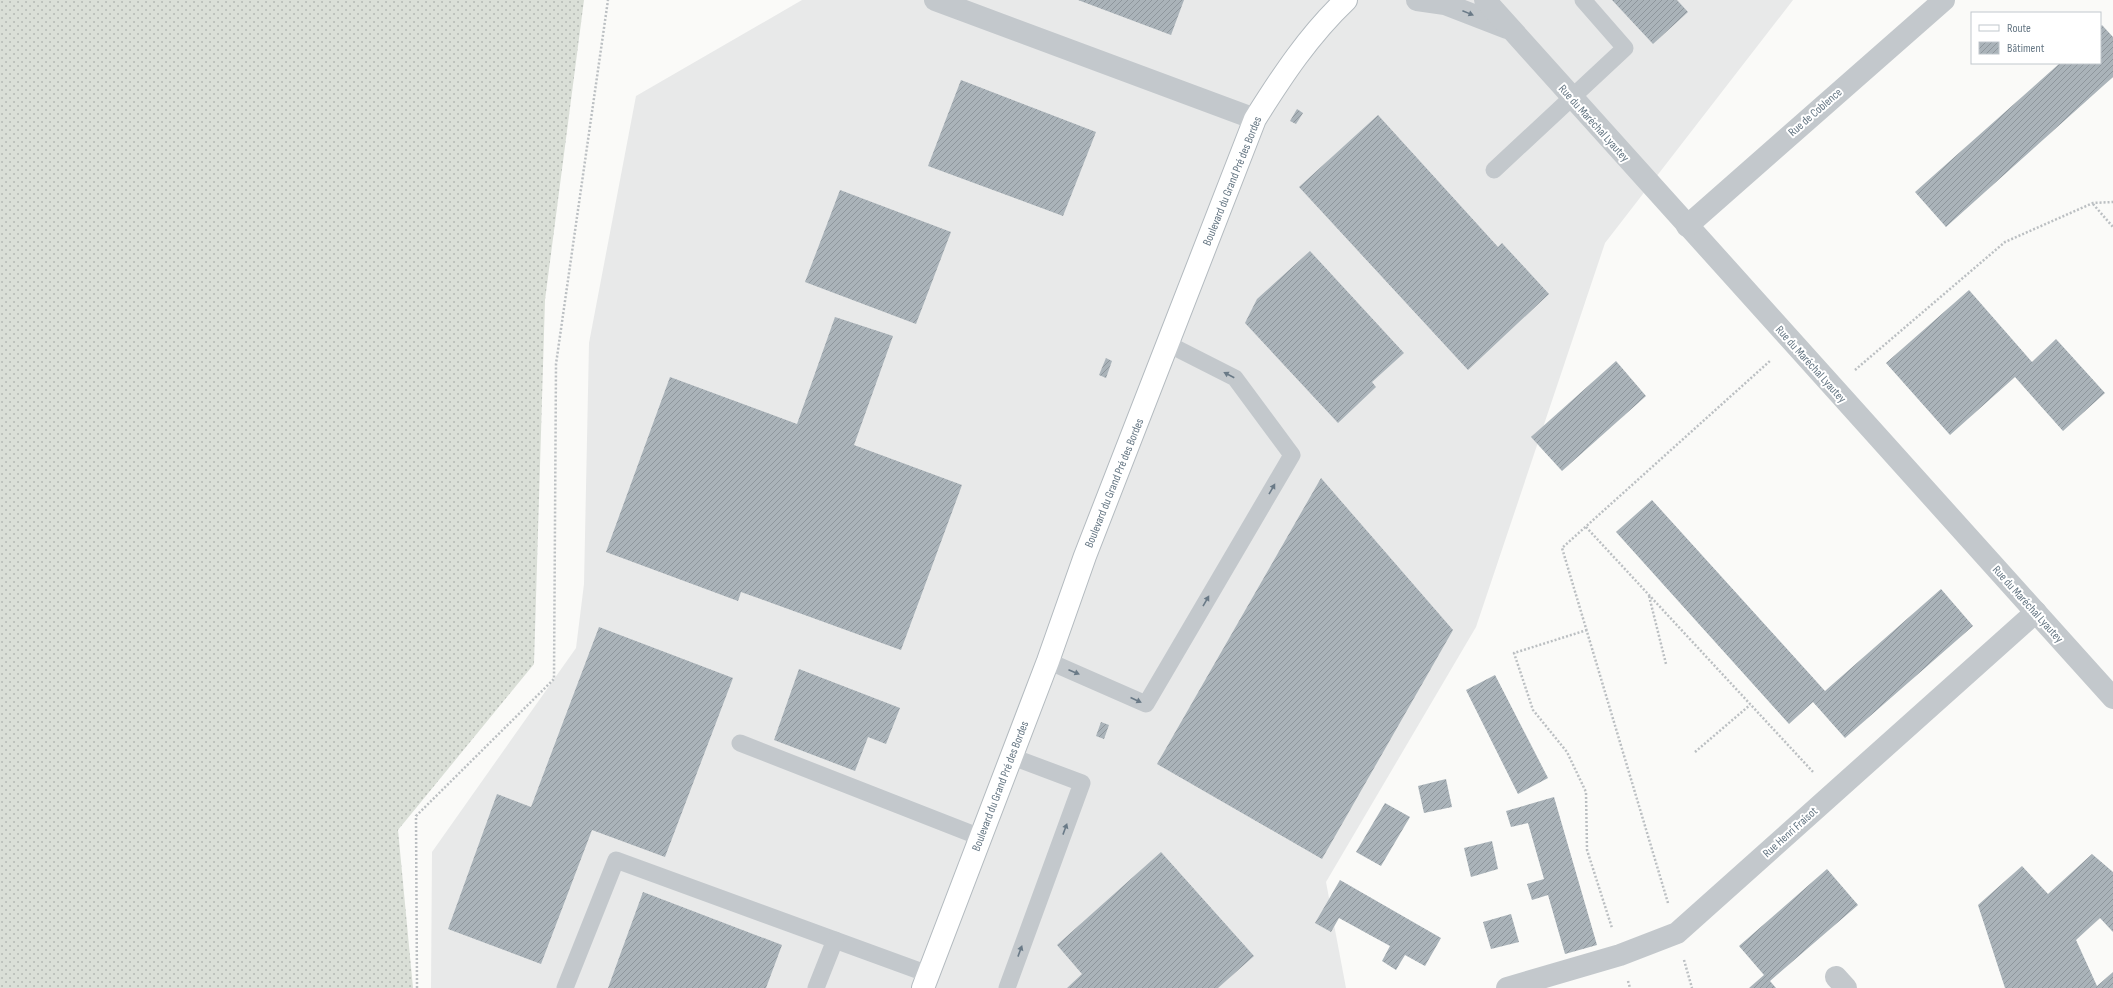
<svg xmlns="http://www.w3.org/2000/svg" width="2113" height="988" font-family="'Sofia Sans Condensed',sans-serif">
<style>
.built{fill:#e8e9e9}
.grass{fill:url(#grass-dots)}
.building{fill:url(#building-hatch)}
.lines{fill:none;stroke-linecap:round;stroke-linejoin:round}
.secondary-casing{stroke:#b3babf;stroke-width:24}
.path{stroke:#bbbfc2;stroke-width:2.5;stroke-dasharray:2 2;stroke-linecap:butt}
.service{stroke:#c3c8cc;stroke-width:17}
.minor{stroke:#c3c8cc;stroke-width:22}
.secondary{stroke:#fff;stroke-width:22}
.oneway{fill:#6a7a87}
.labels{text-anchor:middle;stroke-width:4;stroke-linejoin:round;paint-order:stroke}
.street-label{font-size:12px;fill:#657683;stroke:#fff}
</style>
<defs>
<pattern id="grass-dots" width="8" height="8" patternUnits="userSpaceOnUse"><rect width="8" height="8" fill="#dadfd7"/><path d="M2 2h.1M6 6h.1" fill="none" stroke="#b4b9b4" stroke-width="1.8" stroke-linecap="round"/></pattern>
<pattern id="building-hatch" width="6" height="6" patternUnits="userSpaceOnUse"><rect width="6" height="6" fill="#aab3b9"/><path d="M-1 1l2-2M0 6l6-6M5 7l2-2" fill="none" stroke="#8e969c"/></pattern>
</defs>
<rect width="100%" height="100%" fill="#fafaf8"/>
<!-- built -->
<polygon class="built" points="802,0 1793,0 1605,243 1476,627 1326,882 1346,988 431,988 432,852 576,648 584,584 589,343 636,96"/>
<!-- grass -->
<polygon class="grass" points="0,0 584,0 545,300 534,664 398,830 413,988 0,988"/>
<!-- building -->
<g class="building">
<polygon points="1078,0 1184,0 1171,35"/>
<polygon points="1612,0 1677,0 1688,12 1653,44"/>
<polygon points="2102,25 2113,37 2113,77 1946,227 1915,192 2060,63 2100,63 2100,27"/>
<polygon points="961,80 1096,132 1063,216 928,166"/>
<polygon points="1297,109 1303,113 1296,124 1290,121"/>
<polygon points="1378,115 1498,247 1502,243 1549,294 1468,370 1299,187"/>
<polygon points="840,190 951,232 916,324 805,282"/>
<polygon points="1310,251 1404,353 1372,382 1376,387 1338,423 1245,323 1257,299"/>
<polygon points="1969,290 2032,362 2056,339 2105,393 2063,431 2015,377 1950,435 1886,363"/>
<polygon points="835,317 893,336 854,445 962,485 901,650 741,592 738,601 606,552 670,377 797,424"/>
<polygon points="1106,358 1112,361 1106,378 1099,375"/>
<polygon points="1616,361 1646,396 1562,471 1531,437"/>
<polygon points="1321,478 1453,630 1322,859 1157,764"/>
<polygon points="1652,500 1825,691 1941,589 1973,626 1845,738 1813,702 1789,724 1616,532"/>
<polygon points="599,627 733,678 665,857 592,830 541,964 448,929 497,794 531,807"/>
<polygon points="799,669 900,708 886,744 868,737 855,771 774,740"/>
<polygon points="1495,675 1548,778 1518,794 1466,690"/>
<polygon points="1101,722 1109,725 1104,739 1096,736"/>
<polygon points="1446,779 1452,807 1424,813 1418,786"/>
<polygon points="1554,797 1597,945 1565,954 1548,895 1532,900 1527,884 1544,879 1528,823 1511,827 1506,811"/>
<polygon points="1385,803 1410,817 1381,866 1356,852"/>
<polygon points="1492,841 1498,869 1471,877 1464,848"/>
<polygon points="1161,852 1254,956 1218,988 1067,988 1082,974 1057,945"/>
<polygon points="2092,854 2113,872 2113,932 2100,918 2076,940 2097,986 2113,972 2113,988 2005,988 1978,905 2022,866 2048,894"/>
<polygon points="1827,869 1858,905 1770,981 1776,988 1749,988 1764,975 1739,946"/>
<polygon points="1340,880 1441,938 1425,966 1405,955 1396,970 1382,961 1390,946 1339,918 1331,932 1315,923"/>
<polygon points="643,892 782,945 766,988 608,988"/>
<polygon points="1511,914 1519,942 1491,949 1483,922"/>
</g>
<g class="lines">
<!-- secondary casing -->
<g class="secondary-casing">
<path id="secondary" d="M923 988 1048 661 1085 556 1255 119C1282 76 1309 35 1346 0"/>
</g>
<!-- path -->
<g class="path">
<polyline points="2093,204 2113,227"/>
<polyline points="1855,370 2005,242 2093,203 2113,202"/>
<polyline points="1586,527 1814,773"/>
<polyline points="1649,596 1666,664"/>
<polyline points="1587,630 1514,653 1533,710 1567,752 1586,792 1587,850 1612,928"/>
<polyline points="1695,752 1750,705"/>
<polyline points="1668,903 1562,548 1771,360"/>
<polyline points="1684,960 1692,988"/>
<polyline points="1628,981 1630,988"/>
<polyline points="417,988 416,816 554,679 556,364 608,0"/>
</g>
<!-- service -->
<g class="service">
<polyline points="1494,170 1625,48 1583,0"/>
<polyline points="1048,661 1146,704 1292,455 1235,378 1168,344"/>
<polyline points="740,743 980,837"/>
<polyline points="565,988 616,860 928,974"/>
<polyline points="816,988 835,940"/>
<polyline points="1007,988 1082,783 1010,756"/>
</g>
<!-- minor -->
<g class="minor">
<polyline points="935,0 1255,119"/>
<polyline points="1417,0 1445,4 1507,28"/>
<polyline points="1485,0 2113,698"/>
<polyline points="1687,226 1944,0"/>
<polyline points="1836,977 1846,988"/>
<polyline points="1507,988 1620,955 1677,933 2036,612"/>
</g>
<!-- secondary -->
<use href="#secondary" class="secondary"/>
</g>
<!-- one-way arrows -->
<defs><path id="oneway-solid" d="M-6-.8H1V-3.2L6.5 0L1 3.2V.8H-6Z"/></defs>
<g class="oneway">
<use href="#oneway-solid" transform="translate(1468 13) rotate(22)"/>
<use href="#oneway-solid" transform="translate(1229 375) rotate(-152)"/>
<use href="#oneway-solid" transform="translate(1272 489) rotate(-60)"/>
<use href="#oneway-solid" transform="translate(1206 601) rotate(-60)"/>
<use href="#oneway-solid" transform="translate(1074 672) rotate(23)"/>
<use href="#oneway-solid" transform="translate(1136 700) rotate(25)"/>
<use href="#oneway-solid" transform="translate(1065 829) rotate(-70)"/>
<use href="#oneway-solid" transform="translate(1020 951) rotate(-70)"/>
</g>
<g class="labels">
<!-- street labels -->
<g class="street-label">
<text transform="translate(1815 112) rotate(-41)" y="4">Rue de Coblence</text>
<text transform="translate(1594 123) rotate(48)" y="4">Rue du Maréchal Lyautey</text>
<text transform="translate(1232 181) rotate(-68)" y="4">Boulevard du Grand Pré des Bordes</text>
<text transform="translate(1811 364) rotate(48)" y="4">Rue du Maréchal Lyautey</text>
<text transform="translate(1114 483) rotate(-68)" y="4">Boulevard du Grand Pré des Bordes</text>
<text transform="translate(2028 604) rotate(48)" y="4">Rue du Maréchal Lyautey</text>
<text transform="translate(1000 786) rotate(-69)" y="4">Boulevard du Grand Pré des Bordes</text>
<text transform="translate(1790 832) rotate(-42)" y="4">Rue Henri Fraisot</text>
</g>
</g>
<!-- legend -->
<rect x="1971" y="12" width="130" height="52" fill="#ffffff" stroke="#c1c8cd"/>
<rect x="1979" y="25" width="20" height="6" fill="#ffffff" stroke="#c1c8cd"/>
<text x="2007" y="32" font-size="12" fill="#657683">Route</text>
<rect x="1979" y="42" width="20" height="12" fill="url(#building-hatch)" stroke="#c1c8cd"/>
<text x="2007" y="52" font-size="12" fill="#657683">Bâtiment</text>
</svg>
